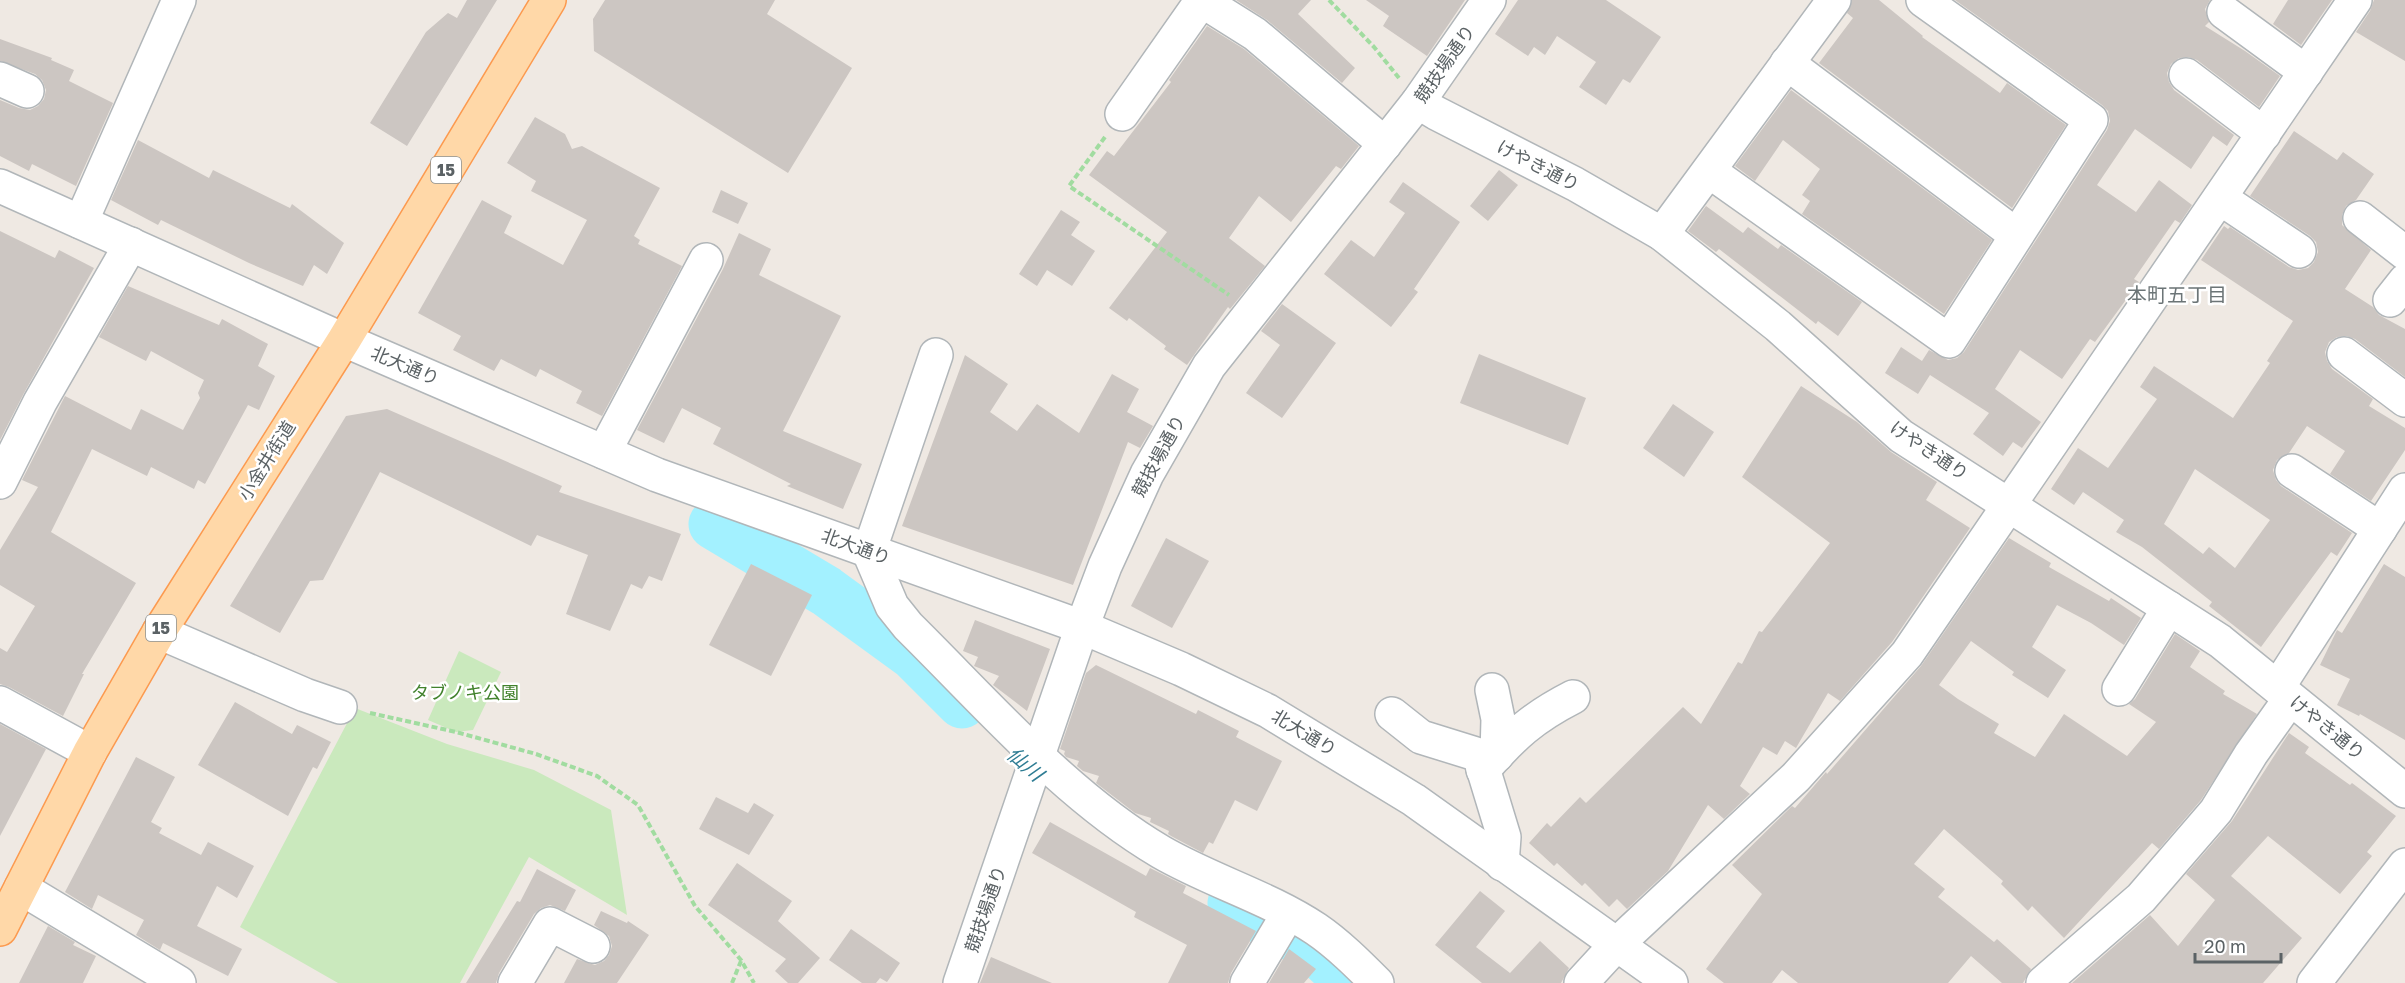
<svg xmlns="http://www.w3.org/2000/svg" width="2405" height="983" font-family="'Golos Text','Noto Sans JP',sans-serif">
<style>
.green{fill:#cae9bd}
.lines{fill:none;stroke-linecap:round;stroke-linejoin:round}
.river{stroke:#a3f1ff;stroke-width:51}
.building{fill:#ccc6c2;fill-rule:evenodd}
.minor-casing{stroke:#b1b6b9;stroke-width:36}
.major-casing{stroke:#fc9a4f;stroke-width:36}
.path{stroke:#a1dca0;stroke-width:4;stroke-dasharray:6 3;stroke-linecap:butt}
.minor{stroke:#fff;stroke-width:33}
.major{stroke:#ffd8a8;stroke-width:33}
.labels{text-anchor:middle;stroke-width:5;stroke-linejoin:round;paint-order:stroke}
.shield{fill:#fff;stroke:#8c9193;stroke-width:1.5}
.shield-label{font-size:16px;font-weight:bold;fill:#5b6265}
.street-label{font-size:18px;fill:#5b6265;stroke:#fff}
.park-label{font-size:18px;fill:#42822d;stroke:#fff}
.neighbourhood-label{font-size:20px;fill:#6c7577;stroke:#fff}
.water-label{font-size:20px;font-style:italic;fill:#2f7d94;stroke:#fff}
</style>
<rect width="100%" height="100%" fill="#efe9e3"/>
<!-- green -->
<g class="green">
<polygon points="459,651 501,672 473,730 456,732 428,720"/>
<polygon points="355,708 447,744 534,770 611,810 627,915 529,857 460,983 338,983 240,927"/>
</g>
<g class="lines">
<!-- river -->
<g class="river">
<polyline points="714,524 826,591 914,655 962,703"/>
<polyline points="1233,903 1312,946 1351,983"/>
</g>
</g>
<!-- building -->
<g class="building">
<polygon points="467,0 497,0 407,146 370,123 426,32 448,13 457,18"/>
<polygon points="605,0 775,0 767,14 852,68 788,173 594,51 593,19"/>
<polygon points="1236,0 1311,0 1298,14 1355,68 1342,83 1267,20"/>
<polygon points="1366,0 1465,0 1427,56 1383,26 1389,16"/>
<polygon points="1518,0 1606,0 1661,37 1630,83 1623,79 1606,105 1579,87 1596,62 1557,36 1545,55 1534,47 1528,56 1495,34"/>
<polygon points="1852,0 1879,0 1923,36 1922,37 2000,93 2007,83 2066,125 2012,208 1819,63 1853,18 1847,13"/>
<polygon points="1955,0 2210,0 2205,9 2209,22 2205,26 2245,51 2280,76 2259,107 2197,60 2189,57 2179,58 2171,64 2167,73 2169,82 2174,90 2234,135 2227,146 2213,136 2191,169 2135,129 2097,185 2136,212 2159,180 2192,205 2180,223 2175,220 2134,279 2139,282 2095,342 2090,339 2062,379 2020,350 1995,389 2041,422 2022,448 2013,442 2003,456 1973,434 1989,413 1930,375 1918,394 1885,373 1901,347 1922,361 1929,350 1948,360 1957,358 1964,352 2107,130 2110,121 2108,111 2102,105"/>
<polygon points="2288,0 2332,0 2301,45 2273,24"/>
<polygon points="2374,0 2405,0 2405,61 2356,32 2370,11"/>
<polygon points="1207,26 1244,49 1359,146 1341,169 1336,166 1291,222 1259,196 1229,238 1265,266 1230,309 1228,307 1187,365 1164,349 1166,346 1129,318 1127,321 1109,308 1167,232 1089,175 1107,151 1114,156 1171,82 1169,80"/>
<polygon points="0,39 52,58 51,60 74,70 69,81 113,103 76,186 32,164 29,171 0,156 0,100 19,108 30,110 38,106 44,99 46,90 42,80 35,74 0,61"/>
<polygon points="1791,90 1992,240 1944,314 1802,214 1810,201 1802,195 1820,169 1783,140 1755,181 1735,166"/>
<polygon points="535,117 565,134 572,149 582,146 660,188 634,236 640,240 638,244 682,266 602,416 576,403 582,391 540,369 536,377 501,359 494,371 453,350 461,336 418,313 482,200 512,216 504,233 563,265 587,220 531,191 536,181 507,163"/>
<path d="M2294 131 2337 160 2343 152 2374 174 2356 200 2346 206 2342 215V225L2371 250 2345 289 2373 307 2379 315 2405 329V377L2355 339 2347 336 2337 337 2329 342 2325 352 2327 361 2332 369 2373 399 2369 406 2405 428V450L2371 501 2330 474 2345 451 2307 426 2289 453 2277 460 2273 470 2276 480 2281 486 2352 533 2337 556 2331 552 2261 647 2209 606 2212 602 2142 547 2116 532 2124 520 2083 492 2074 505 2051 489 2078 448 2108 468 2157 399 2140 387 2154 366 2233 418 2270 363 2267 361 2293 321 2201 260 2224 226 2228 229 2230 227 2289 267 2298 270 2308 268 2314 262 2318 252 2316 242 2310 236 2250 196ZM2195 469 2270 520 2235 568 2209 547 2203 554 2164 524Z"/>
<polygon points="138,140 209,178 213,170 290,208 292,204 344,243 327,274 314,265 303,286 249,263 161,220 158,225 111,200"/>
<polygon points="1499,170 1518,185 1488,221 1470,206"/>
<polygon points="1403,182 1460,222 1414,289 1418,292 1391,327 1324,274 1351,240 1374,257 1405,213 1389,202"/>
<polygon points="721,190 748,203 738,224 712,212"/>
<polygon points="1706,206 1743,233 1748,227 1778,249 1781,245 1862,302 1838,336 1818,321 1816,324 1719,249 1716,252 1688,231"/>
<polygon points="1061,210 1080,222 1071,235 1095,251 1072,286 1047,270 1037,286 1019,274"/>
<polygon points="0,231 55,258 59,250 94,268 24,393 0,440"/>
<polygon points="739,233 771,249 759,275 841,316 783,431 862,464 843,509 787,486 791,484 713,444 721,428 682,408 664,443 637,430 723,269"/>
<polygon points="128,286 219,325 222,319 268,344 258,366 275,376 259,410 248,405 205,484 198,480 194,489 151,467 147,476 92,449 51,532 136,583 82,674 84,674 63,716 9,687 0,684 0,648 7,652 35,606 0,585 0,550 38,487 22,480 65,396 131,430 141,409 183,430 200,398 198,393 204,380 151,351 146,361 99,337"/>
<polygon points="1282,304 1336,343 1282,418 1246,393 1280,345 1261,331"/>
<polygon points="1479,354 1586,398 1568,445 1460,403"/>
<polygon points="965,355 1008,384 990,412 1017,431 1037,404 1079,433 1112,374 1139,389 1127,412 1153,426 1140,448 1128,442 1073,585 902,526"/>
<polygon points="1801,386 1857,422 1891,452 1937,482 1926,500 1970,528 1892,642 1840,701 1828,693 1796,748 1785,741 1777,755 1763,747 1740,786 1750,794 1724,819 1708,805 1668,871 1627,909 1617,899 1609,907 1585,883 1582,886 1557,863 1554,866 1529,843 1547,823 1551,827 1580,797 1586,803 1683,707 1701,724 1738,662 1742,664 1759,631 1762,632 1830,543 1742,477"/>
<polygon points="1673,404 1714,432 1684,477 1643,448"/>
<polygon points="387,409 562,486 559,492 681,534 662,581 649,576 642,589 631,584 610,631 566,614 588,555 537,535 531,546 380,472 323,580 310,581 280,633 230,606 346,416"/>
<polygon points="1166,538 1209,561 1172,628 1131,606"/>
<polygon points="2009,538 2051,563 2049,567 2109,601 2111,598 2141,618 2124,645 2091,623 2057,605 2032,647 2066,670 2048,698 2012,675 2014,672 1971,641 1939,685 1958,699 1999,724 1994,733 2035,757 2064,714 2127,756 2156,722 2129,704 2135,699 2175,634 2200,651 2190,667 2225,691 2223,694 2257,714 2201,800 2159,849 2152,843 2064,938 2032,906 2028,911 2001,884 2003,881 1944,829 1914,864 1945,889 1938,897 1994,942 1997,939 2031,969 2023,983 2002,983 1971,956 1948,983 1798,983 1782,970 1772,983 1724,983 1706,969 1762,894 1732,865 1792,806 1795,808 1826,772 1827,774 1921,666"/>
<polygon points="751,564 812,595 771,676 709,645"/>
<polygon points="2384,564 2405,577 2405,740 2360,714 2359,716 2337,705 2350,679 2320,665 2337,630 2342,633"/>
<polygon points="975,620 1050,649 1027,711 993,685 999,676 974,666 978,657 963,651"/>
<polygon points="1096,665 1196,714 1198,710 1239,731 1236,737 1282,761 1257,811 1235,800 1213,844 1209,842 1203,853 1171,836 1168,834 1169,831 1150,822 1151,818 1135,813 1096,783 1099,776 1083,771 1077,766 1079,761 1066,757 1064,754 1065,751 1060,749 1086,673"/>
<polygon points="235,702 292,734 297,725 331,742 317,769 313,767 288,816 198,765"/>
<polygon points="0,724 46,749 0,836"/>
<polygon points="2289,733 2309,747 2305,753 2350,785 2352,783 2396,816 2367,852 2372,856 2340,894 2268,836 2231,876 2302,938 2263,983 2072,983 2150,915 2178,946 2215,900 2186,874 2232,821"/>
<polygon points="136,757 175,777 151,822 162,828 159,833 201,855 208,842 254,866 237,898 217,886 197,926 242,949 228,976 163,943 160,950 136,935 144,920 98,895 92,909 65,892"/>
<polygon points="716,797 748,813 754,803 774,815 749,855 699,829"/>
<polygon points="1050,822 1146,876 1150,868 1186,886 1183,893 1256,931 1231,973 1228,983 1168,983 1187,945 1134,917 1136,912 1032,853"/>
<polygon points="737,863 792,901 778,921 820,958 798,983 788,983 775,971 786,959 708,905"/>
<polygon points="537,869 576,890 565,911 550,905 541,908 534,914 499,973 496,983 466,983 517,901 520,902"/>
<polygon points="1480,891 1505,911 1476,947 1510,973 1540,941 1569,968 1561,983 1482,983 1435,945"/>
<polygon points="601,911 627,923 628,921 649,935 617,983 564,983 577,959 595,965 604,961 609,955 612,946 609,936 594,925"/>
<polygon points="48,926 75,942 73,945 96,956 83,983 19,983"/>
<polygon points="851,929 900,963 887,982 880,978 876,983 862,983 829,960"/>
<polygon points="1289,949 1316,969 1304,983 1269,983"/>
<polygon points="991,957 1052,983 980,983"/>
</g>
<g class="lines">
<!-- minor casing -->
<g class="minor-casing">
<g id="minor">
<polyline points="1201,0 1255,34 1385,144"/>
<polyline points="2224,12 2306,72"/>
<polyline points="1787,63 2016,235"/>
<polyline points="2186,75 2264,134"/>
<polyline points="0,79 27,91"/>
<polyline points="1418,102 1436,113 1575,184 1662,234 1778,326 1901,436 2220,641 2405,791"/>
<polyline points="1122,114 1202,0"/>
<polyline points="1709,171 1949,341 2091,120 1923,0"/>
<polyline points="0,186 344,340 657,475 1082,627 1181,669 1268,711 1414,800 1671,983"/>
<polyline points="2220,198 2299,251"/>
<polyline points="2360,218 2405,253"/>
<polyline points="81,222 179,0"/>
<polyline points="1662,234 1834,0"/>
<polyline points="2390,300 2405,281"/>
<polyline points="2344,354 2405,400"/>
<path d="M936 355 869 552 892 606 908 626C987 704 1066 796 1161 852 1211 881 1268 897 1316 929 1338 944 1358 964 1377 983"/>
<polyline points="604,452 706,260"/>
<polyline points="2292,471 2380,529"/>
<polyline points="0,482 40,402 131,244"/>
<polyline points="159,632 305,695 340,707"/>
<polyline points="2278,687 2405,490"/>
<polyline points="2119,689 2169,608"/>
<polyline points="1492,690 1498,719 1497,755"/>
<polyline points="0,703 90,752"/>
<polyline points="1392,714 1421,737 1479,755 1504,837 1502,864"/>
<path d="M1483 770C1514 735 1532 718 1573 697"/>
<polyline points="21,888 179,983"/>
<polyline points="515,983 550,924 593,946"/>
<polyline points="960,983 1082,627 1105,566 1147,474 1209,366 1418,102 1489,0"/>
<polyline points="1247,983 1288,914"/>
<polyline points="1581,983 1616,945 1796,777 1907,654 2355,0"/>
<polyline points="2043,983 2141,898 2216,811 2251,754 2290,699"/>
<polyline points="2314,983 2405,865"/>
</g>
</g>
<!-- major casing -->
<g class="major-casing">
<polyline id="major" points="0,929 90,752 159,632 344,340 549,0"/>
</g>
<!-- path -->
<g class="path">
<polyline points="1329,0 1374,47 1399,78"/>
<polyline points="1105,137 1069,186 1229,295"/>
<polyline points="370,713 456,732 536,754 597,776 638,805 695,906 741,960 754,983"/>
<polyline points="732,983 741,961"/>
</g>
<!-- minor -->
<use href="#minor" class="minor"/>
<!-- major -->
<use href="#major" class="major"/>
</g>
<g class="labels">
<!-- shield labels -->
<g class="shield">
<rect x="431" y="157" width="30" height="26" rx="4.5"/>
<rect x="146" y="615" width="30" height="26" rx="4.5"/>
</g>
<g class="shield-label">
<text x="446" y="176">15</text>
<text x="161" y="634">15</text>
</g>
<!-- street labels -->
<g class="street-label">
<text transform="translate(1445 64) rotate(-55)" y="6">競技場通り</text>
<text transform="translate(1538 166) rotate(27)" y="6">けやき通り</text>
<text transform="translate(405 366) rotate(23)" y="6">北大通り</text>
<text transform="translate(1929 451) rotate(34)" y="6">けやき通り</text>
<text transform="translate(1159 456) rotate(-61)" y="6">競技場通り</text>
<text transform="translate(267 461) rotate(-58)" y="6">小金井街道</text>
<text transform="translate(856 547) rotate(20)" y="6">北大通り</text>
<text transform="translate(2327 728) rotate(39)" y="6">けやき通り</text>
<text transform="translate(1304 733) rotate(31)" y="6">北大通り</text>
<text transform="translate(986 909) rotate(-71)" y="6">競技場通り</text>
</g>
<!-- park labels -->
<g class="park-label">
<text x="465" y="699">タブノキ公園</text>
</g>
<!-- neighbourhood labels -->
<g class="neighbourhood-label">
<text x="2177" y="302">本町五丁目</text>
</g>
<!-- water labels -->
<g class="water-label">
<text transform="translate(1025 764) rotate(41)" y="7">仙川</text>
</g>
</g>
<!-- scale -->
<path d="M2195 953v9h86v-9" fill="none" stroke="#5b6265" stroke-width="3"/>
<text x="2204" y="953" font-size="18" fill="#5b6265" stroke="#ffffff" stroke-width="4.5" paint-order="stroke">20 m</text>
</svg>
